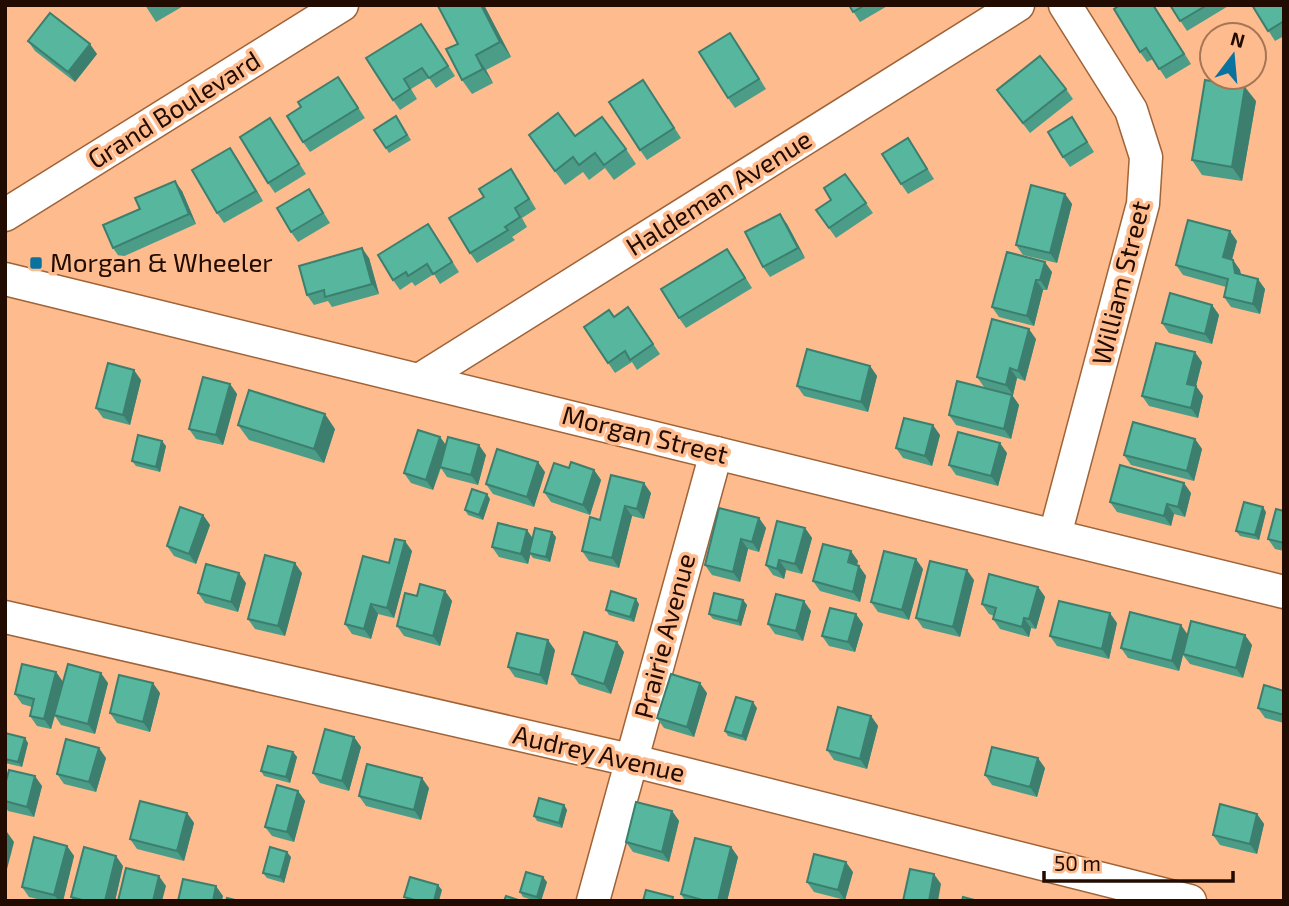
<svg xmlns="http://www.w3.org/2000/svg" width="1289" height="906" font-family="'Exo 2',sans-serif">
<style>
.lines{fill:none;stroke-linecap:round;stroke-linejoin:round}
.minor-casing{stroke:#9f6338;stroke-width:35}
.minor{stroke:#fff;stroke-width:32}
.wall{fill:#4b9d88}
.shaded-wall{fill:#3d7f6f}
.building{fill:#57b69e;stroke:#3d7f6f;stroke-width:2}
.poi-dot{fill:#0a729f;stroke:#fdbb8e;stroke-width:2.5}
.labels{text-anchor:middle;stroke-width:7;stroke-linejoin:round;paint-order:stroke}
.street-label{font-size:26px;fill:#220b00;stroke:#fdbb8e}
.poi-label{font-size:26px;fill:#220b00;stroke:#fdbb8e;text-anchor:start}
</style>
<rect width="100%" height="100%" fill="#fdbb8e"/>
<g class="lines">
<!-- minor casing -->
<g class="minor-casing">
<g id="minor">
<polyline points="5,215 342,5"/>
<polyline points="5,279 1284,592"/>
<polyline points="419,380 1018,5"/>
<polyline points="1055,535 1143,204 1146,157 1131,110 1065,5"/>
<polyline points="5,617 630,760 1190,901"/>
<polyline points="593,901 716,453"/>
</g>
</g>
<!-- minor -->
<use href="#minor" class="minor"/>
</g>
<!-- wall -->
<g class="wall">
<polygon points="145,5 185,5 156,22"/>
<polygon points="484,5 511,57 486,70 493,83 472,94 462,80 458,44"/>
<polygon points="849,5 889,5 860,22"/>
<polygon points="1154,5 1191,64 1166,79 1153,59 1147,62 1140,52"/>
<polygon points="1170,5 1230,5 1187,31"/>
<polygon points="1252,5 1284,5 1284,36 1275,41"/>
<polygon points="428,34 455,76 436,88 429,78 411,89 417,99 400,110 393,100"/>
<polygon points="28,41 97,54 75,82 35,51"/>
<polygon points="737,43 766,89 735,108 728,98"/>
<polygon points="338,77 365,118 310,152 303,142"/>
<polygon points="1066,89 1073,99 1030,133 997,90"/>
<polygon points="650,90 681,138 647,160 640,150"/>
<polygon points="1256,101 1242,181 1202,175 1192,160"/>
<polygon points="396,116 411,140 389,153 374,130"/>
<polygon points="1072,117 1094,152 1070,167 1063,157"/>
<polygon points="270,118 306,174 275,193 268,183"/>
<polygon points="529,135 575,136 626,149 636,164 614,180 605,168 589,180 583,172 565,185"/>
<polygon points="908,138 934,179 908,194 901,184"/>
<polygon points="230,148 263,201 224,223 217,213"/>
<polygon points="845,174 873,213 836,238 816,210 831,200"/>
<polygon points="518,179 536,209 522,218 527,227 512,237 515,240 477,263 470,253"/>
<polygon points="309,189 330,223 298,242 291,232"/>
<polygon points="182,191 196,224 120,258 113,248"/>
<polygon points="1065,194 1072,204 1057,263 1023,255 1016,245"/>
<polygon points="787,224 805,258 770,277 763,267"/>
<polygon points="435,234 459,272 440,284 434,274 415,286 412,282 400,290 393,280"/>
<polygon points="1237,241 1232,259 1240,270 1241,274 1265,289 1260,314 1231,307 1224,297 1226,287 1183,275 1176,265"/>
<polygon points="1007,252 1052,272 1047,290 1043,290 1034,326 999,317 992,307"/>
<polygon points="369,258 379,294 332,307 328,301 314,305 307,295"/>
<polygon points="734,259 752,288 686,328 679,318"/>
<polygon points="1212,305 1219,315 1212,344 1169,333 1162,323"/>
<polygon points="628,307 660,354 637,370 632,362 615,373 584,327 614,317"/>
<polygon points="1036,339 1025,381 1017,378 1013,395 984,387 977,377"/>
<polygon points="1202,362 1196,386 1203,396 1198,418 1149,406 1142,396"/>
<polygon points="870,366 877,376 868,412 804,396 797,386"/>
<polygon points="141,380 130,425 103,418 96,408"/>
<polygon points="230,384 237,394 223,445 196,439 189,429"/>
<polygon points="1012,395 1019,405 1011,439 956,425 949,415"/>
<polygon points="238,425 335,429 324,463 249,440"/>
<polygon points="940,435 932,466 903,458 896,448"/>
<polygon points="440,437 446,445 486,455 478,485 447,477 441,468 433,490 411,483 404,473"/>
<polygon points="1195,439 1202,449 1194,481 1131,465 1124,455"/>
<polygon points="166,446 160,472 136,466 132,461"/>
<polygon points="1007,453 998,486 956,475 949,465"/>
<polygon points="569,468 594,470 601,480 590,515 551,502 544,492"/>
<polygon points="545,472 534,507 493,494 486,484"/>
<polygon points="651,493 644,519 632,516 619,568 589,561 582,551 600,520"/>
<polygon points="1191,493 1185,517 1174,514 1171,526 1117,512 1110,502"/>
<polygon points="490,499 483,520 468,515 465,510"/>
<polygon points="1284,511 1284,551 1275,549 1268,539"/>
<polygon points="1266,512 1259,540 1240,536 1236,531"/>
<polygon points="203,515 210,525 196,564 174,556 167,546"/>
<polygon points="759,518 766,528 759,552 748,549 740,582 712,575 705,565"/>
<polygon points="805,528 812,538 802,574 786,570 784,579 773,575 766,565"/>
<polygon points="556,537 550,562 533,558 530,554 528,564 499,557 492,547 533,538"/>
<polygon points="412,551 394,618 378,614 371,639 352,634 345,624 389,563"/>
<polygon points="858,561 857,565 859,566 866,576 860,602 820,591 813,581"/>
<polygon points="923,569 909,620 878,612 871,602"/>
<polygon points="302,573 285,636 255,629 248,619"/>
<polygon points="974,580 960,637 923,628 916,618"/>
<polygon points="246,583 238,612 205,603 198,593"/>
<polygon points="1038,587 1045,597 1036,629 1031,628 1029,637 1000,629 993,619 994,616 989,614 982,604"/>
<polygon points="445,591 452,601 440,646 404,636 397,626 417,596"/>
<polygon points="743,600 747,605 741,626 713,619 709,614"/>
<polygon points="639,604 634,622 609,615 606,610"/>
<polygon points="811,611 803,641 775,634 768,624"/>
<polygon points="1117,623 1109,659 1057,646 1050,636"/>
<polygon points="863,624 855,652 829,646 822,636"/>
<polygon points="1188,634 1252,645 1243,678 1190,664 1183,655 1179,671 1128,658 1121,648"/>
<polygon points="555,650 547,685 515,677 508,667"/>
<polygon points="624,652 611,694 579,684 572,674"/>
<polygon points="56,672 63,682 108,683 95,734 61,725 55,716 51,729 37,726 30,716 32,707 22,704 15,694"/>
<polygon points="1284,691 1284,723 1265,718 1258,708"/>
<polygon points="160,693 150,732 117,723 110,713"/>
<polygon points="707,693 694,737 664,728 657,718"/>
<polygon points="757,708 746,741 728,736 725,731"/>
<polygon points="871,716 878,726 867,769 834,760 827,750"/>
<polygon points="5,733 28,743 22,767 5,763"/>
<polygon points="354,737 361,747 349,791 320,783 313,773"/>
<polygon points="293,752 297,757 290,783 264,776 261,771"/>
<polygon points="106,758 96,792 64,784 57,774"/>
<polygon points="1045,768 1037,797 992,785 985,775"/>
<polygon points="5,785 42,786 34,817 8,811 5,806"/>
<polygon points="429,788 421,820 366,806 359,796"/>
<polygon points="298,791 305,801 294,842 272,836 265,827"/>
<polygon points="564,805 567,810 562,828 537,821 534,816"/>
<polygon points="672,811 679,821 669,862 633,852 626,842"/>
<polygon points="187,813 194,823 184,861 137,849 130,839"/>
<polygon points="1257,814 1264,824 1257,854 1220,845 1213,835"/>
<polygon points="67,846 74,856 63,901 45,901 29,897 22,887"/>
<polygon points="731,847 738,857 727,901 685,901 681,894"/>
<polygon points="291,857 284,883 267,878 263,873"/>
<polygon points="123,866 115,901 74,901 71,897"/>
<polygon points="853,872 845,900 814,892 807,882"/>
<polygon points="547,882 541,901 536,901 523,897 520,892"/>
</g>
<!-- shaded-wall -->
<g class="shaded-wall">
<polygon points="481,5 484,5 511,57 500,42"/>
<polygon points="90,44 97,54 75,82 68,72"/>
<polygon points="476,55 486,70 493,83 483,69"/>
<polygon points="1245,87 1256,101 1242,181 1232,167"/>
<polygon points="230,148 237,158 263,201 256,191"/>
<polygon points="175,181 182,191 196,224 189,214"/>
<polygon points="1065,194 1072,204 1057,263 1050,253"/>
<polygon points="780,214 787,224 805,258 798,248"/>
<polygon points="1230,231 1237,241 1230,267 1223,257"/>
<polygon points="362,248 369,258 379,294 372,284"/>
<polygon points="1233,260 1240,270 1242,283 1235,273"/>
<polygon points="1045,262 1052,272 1047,290 1040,280"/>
<polygon points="1258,279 1265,289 1260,314 1253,304"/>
<polygon points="1036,280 1043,290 1034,326 1027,316"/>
<polygon points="1212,305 1219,315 1212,344 1205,334"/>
<polygon points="1029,329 1036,339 1025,381 1018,371"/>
<polygon points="1195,352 1202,362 1194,394 1187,384"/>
<polygon points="870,366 877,376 868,412 861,402"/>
<polygon points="1010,368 1017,378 1013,395 1006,385"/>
<polygon points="134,370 141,380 130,425 123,415"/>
<polygon points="230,384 237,394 223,445 216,435"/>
<polygon points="1196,386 1203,396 1198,418 1191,408"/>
<polygon points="1012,395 1019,405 1011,439 1004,429"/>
<polygon points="325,414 335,429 324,463 314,449"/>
<polygon points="933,425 940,435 932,466 925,456"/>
<polygon points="440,437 447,447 433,490 426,480"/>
<polygon points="1195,439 1202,449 1194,481 1187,471"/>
<polygon points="162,441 166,446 160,472 156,467"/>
<polygon points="1000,443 1007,453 998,486 991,476"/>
<polygon points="479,445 486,455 478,485 471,475"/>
<polygon points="538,462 545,472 534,507 527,497"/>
<polygon points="594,470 601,480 590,515 583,505"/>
<polygon points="644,483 651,493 644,519 637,509"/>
<polygon points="1184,483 1191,493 1185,517 1178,507"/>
<polygon points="487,494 490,499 483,520 479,515"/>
<polygon points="1167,504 1174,514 1171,526 1164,516"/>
<polygon points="625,506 632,516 619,568 612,558"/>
<polygon points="1263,507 1266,512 1259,540 1255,535"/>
<polygon points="203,515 210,525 196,564 189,554"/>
<polygon points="759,518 766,528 759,552 752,542"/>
<polygon points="805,528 812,538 802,574 795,564"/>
<polygon points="527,530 534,540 528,564 521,554"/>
<polygon points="552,532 556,537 550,562 546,557"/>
<polygon points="741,539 748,549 740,582 733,572"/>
<polygon points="405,541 412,551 394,618 387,608"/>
<polygon points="851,551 858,561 855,572 848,562"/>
<polygon points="916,559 923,569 909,620 902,610"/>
<polygon points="779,560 786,570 784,579 777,569"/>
<polygon points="295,563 302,573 285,636 278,626"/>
<polygon points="859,566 866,576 860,602 853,592"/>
<polygon points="967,570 974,580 960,637 953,627"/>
<polygon points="239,573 246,583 238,612 231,602"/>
<polygon points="1038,587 1045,597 1036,629 1029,619"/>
<polygon points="445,591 452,601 440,646 433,636"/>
<polygon points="636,599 639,604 634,622 630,617"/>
<polygon points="743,600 747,605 741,626 738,621"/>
<polygon points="804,601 811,611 803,641 796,631"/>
<polygon points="371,604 378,614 371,639 364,629"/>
<polygon points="1110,613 1117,623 1109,659 1102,649"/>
<polygon points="856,614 863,624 855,652 848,642"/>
<polygon points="1024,618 1031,628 1029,637 1022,627"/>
<polygon points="1181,625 1188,635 1179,671 1172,661"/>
<polygon points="1245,635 1252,645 1243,678 1236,668"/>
<polygon points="548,640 555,650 547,685 540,675"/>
<polygon points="617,642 624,652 611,694 604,684"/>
<polygon points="56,672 63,682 51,729 44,719"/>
<polygon points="101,673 108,683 95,734 88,724"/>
<polygon points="153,683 160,693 150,732 143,722"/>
<polygon points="700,683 707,693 694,737 687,727"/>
<polygon points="753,702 757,708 746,741 742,736"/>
<polygon points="871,716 878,726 867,769 860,759"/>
<polygon points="354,737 361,747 349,791 342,781"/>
<polygon points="25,738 28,743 22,767 18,762"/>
<polygon points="99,748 106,758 96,792 89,782"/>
<polygon points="293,752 297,757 290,783 286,777"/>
<polygon points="1038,758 1045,768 1037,797 1030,787"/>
<polygon points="35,776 42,786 34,817 27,807"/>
<polygon points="422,778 429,788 421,820 414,810"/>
<polygon points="298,791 305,801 294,842 287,832"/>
<polygon points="564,805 567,810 562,828 559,823"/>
<polygon points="672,811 679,821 669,862 662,852"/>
<polygon points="187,813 194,823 184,861 177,851"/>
<polygon points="1257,814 1264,824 1257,854 1250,844"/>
<polygon points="7,832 14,842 5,877 5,840"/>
<polygon points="67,846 74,856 63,901 59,901 54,895"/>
<polygon points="731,847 738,857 727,901 718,901"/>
<polygon points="287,852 291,857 284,883 280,877"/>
<polygon points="116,856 123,866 115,901 105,901"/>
<polygon points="846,862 853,872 845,900 838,890"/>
<polygon points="934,874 941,884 938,901 929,901"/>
<polygon points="159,876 166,886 162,901 153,901"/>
<polygon points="543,877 547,882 541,901 539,901 537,897"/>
<polygon points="438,885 442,890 439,901 434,901"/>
<polygon points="216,886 223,896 222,901 213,901"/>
</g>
<!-- building -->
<g class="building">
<polygon points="440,5 481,5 500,42 476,55 483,69 462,80 446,49 458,44 438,6"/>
<polygon points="849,5 865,5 853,12"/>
<polygon points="1120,5 1153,5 1184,54 1159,69 1146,48 1140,52 1114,9"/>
<polygon points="1170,5 1207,5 1180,21"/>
<polygon points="1252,5 1284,5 1284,21 1268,31"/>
<polygon points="50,13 90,44 68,72 28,41"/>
<polygon points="421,24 448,66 429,78 422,68 404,79 410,89 393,100 366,58"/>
<polygon points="730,33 759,79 728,98 699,52"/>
<polygon points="1040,56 1066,89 1023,123 997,90"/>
<polygon points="338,77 358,108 303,142 287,116 301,107 298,102"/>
<polygon points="643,80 674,128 640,150 609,102"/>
<polygon points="1205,80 1245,87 1232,167 1192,160"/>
<polygon points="558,113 575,136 602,117 626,149 604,165 595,153 579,165 573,157 555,171 529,135"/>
<polygon points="396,116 407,135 386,148 374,130"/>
<polygon points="1072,117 1087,142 1063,157 1048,132"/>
<polygon points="270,118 299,164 268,183 240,137"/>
<polygon points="908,138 927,169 901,184 882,154"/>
<polygon points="230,148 256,191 217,213 192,170"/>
<polygon points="511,169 529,199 515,208 520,217 505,227 508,230 470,253 449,218 484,197 479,189"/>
<polygon points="845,174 866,203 829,228 816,210 831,200 824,188"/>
<polygon points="175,181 189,214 113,248 103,225 140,209 135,198"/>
<polygon points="1031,185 1065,194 1050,253 1016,245"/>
<polygon points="309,189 323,213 291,232 277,208"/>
<polygon points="780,214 798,248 763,267 745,232"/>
<polygon points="1188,220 1230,231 1223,257 1233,260 1235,273 1258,279 1253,304 1224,297 1228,279 1176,265"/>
<polygon points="428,224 452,262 433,274 427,264 408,276 406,272 393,280 378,255"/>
<polygon points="362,248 372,284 325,297 324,290 307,295 299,266"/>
<polygon points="727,249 745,278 679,318 661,289"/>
<polygon points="1007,252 1045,262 1040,280 1036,280 1027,316 992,307"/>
<polygon points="1170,293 1212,305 1205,334 1162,323"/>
<polygon points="628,307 653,344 630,360 625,351 608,363 584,327 609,310 614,317"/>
<polygon points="992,319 1029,329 1018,371 1010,368 1006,385 977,377"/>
<polygon points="1156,343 1195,352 1187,384 1196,386 1191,408 1142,396"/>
<polygon points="807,349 870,366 861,402 797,386"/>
<polygon points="108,363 134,370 123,415 96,408"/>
<polygon points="203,377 230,384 216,435 189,429"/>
<polygon points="957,381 1012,395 1004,429 949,415"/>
<polygon points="249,390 325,414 314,449 238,425"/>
<polygon points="904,418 933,425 925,456 896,448"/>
<polygon points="1133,422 1195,439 1187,471 1124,455"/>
<polygon points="418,430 440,437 426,480 404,473"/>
<polygon points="958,432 1000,443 991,476 949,465"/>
<polygon points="138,435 162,441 156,467 132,461"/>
<polygon points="448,437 479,445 471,475 440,467"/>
<polygon points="497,449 538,462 527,497 486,484"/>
<polygon points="571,462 594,470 583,505 544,492 554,463 569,468"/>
<polygon points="1120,465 1184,483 1178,507 1167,504 1164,516 1110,502"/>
<polygon points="611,475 644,483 637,509 625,506 612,558 582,551 590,517 600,520"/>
<polygon points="472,489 487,494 479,515 465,510"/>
<polygon points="1244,502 1263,507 1255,535 1236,531"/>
<polygon points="180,507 203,515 189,554 167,546"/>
<polygon points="719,508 759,518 752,542 741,539 733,572 705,565"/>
<polygon points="1276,509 1284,511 1284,543 1268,539"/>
<polygon points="777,521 805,528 795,564 779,560 777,569 766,565"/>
<polygon points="498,523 527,530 521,554 492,547"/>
<polygon points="535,528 552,532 546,557 529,553"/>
<polygon points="395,539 405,541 387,608 371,604 364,629 345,624 363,556 389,563"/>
<polygon points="823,544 851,551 848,562 859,566 853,592 813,581"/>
<polygon points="884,551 916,559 902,610 871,602"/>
<polygon points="265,555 295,563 278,626 248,619"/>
<polygon points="930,561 967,570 953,627 916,618"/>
<polygon points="206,564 239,573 231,602 198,593"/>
<polygon points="989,574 1038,587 1029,619 1024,618 1022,627 993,619 996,608 982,604"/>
<polygon points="420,584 445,591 433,636 397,626 405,593 417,596"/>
<polygon points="611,591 636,599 630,617 606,610"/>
<polygon points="714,593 743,600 738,621 709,614"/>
<polygon points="776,594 804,601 796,631 768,624"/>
<polygon points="1059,601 1110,613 1102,649 1050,636"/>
<polygon points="830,608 856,614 848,642 822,636"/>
<polygon points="1130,612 1181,625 1172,661 1121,648"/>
<polygon points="1191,621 1245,635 1236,668 1183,654"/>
<polygon points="584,632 617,642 604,684 572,674"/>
<polygon points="517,633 548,640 540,675 508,667"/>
<polygon points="22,664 56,672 44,719 30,716 34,699 15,694"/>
<polygon points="68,664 101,673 88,724 54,715"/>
<polygon points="671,674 700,683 687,727 657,718"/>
<polygon points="119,675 153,683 143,722 110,713"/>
<polygon points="1264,685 1284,691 1284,715 1258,708"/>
<polygon points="736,697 753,702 742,736 725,731"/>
<polygon points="838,707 871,716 860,759 827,750"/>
<polygon points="325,729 354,737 342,781 313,773"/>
<polygon points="5,733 25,738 18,762 5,759"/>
<polygon points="66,739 99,748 89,782 57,774"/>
<polygon points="268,746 293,752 286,777 261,771"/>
<polygon points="992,747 1038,758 1030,787 985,775"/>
<polygon points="367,764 422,778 414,810 359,796"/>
<polygon points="9,770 35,776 27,807 5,801 5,785"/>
<polygon points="277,785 298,791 287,832 265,827"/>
<polygon points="539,798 564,805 559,823 534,816"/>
<polygon points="140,801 187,813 177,851 130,839"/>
<polygon points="636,802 672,811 662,852 626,842"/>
<polygon points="1220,804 1257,814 1250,844 1213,835"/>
<polygon points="34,837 67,846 54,895 22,887"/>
<polygon points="695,838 731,847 718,901 706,901 681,894"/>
<polygon points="84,847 116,856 105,901 86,901 71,897"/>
<polygon points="270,847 287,852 280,877 263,873"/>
<polygon points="814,854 846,862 838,890 807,882"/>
<polygon points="126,868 159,876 153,901 118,901"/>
<polygon points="910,869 934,874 929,901 903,901"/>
<polygon points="526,872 543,877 537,897 520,892"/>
<polygon points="410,877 438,885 434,901 418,901 404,897"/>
<polygon points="183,879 216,886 213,901 178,901"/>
<polygon points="646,890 673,897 672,901 643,901"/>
<polygon points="506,896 521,901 504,901"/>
<polygon points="963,897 978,901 962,901"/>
<polygon points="227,898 239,901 226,901"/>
</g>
<!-- markers -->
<rect class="poi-dot" x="29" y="256" width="14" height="14" rx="3.5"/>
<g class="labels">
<!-- street labels -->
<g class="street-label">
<text transform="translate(174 110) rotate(-32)" y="9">Grand Boulevard</text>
<text transform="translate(719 193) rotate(-32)" y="9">Haldeman Avenue</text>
<text transform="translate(1121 283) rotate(-76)" y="9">William Street</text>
<text transform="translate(645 435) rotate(14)" y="9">Morgan Street</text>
<text transform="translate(665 636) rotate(-75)" y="9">Prairie Avenue</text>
<text transform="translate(599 754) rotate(13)" y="9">Audrey Avenue</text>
</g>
<!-- poi labels -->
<g class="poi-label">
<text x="50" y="272">Morgan &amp; Wheeler</text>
</g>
</g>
<!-- border -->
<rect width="1289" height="906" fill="none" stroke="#220b00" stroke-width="14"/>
<!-- north arrow -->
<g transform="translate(1233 56) rotate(16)"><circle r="33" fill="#fdbb8e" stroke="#a57555" stroke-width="2"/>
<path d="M0-5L12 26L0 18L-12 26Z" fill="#0a729f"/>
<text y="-10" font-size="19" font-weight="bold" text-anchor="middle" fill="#220b00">N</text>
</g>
<!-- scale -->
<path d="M1044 871v10h189v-10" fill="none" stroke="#220b00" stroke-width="3.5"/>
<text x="1054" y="871" font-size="21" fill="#220b00" stroke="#fdbb8e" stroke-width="5" paint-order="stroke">50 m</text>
</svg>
